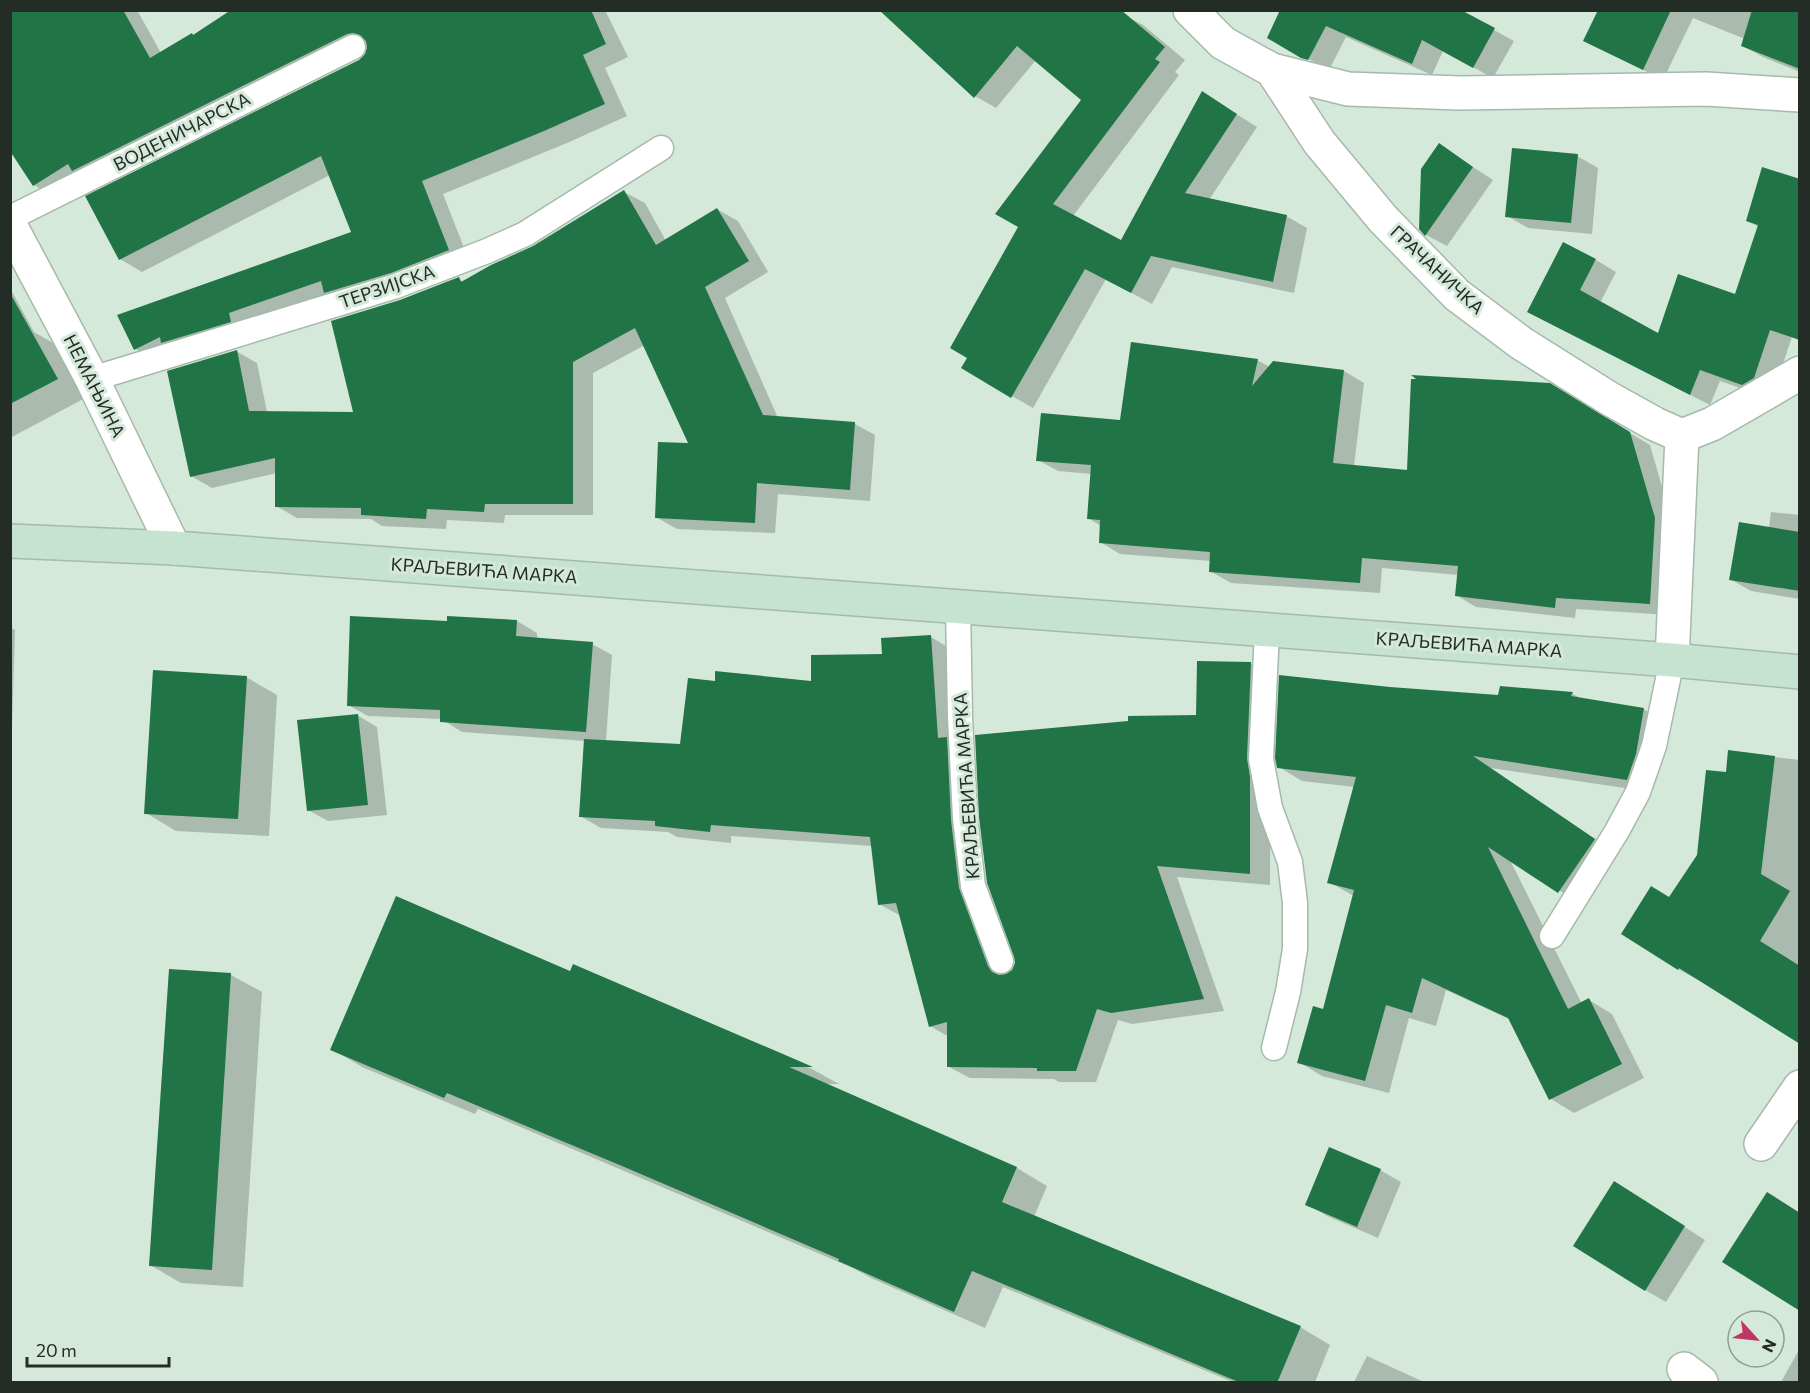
<svg xmlns="http://www.w3.org/2000/svg" width="1810" height="1393" font-family="Commissioner,sans-serif">
<style>
.shadow{fill:#0003}
.building{fill:#217445}
.lines{fill:none;stroke-linecap:round;stroke-linejoin:round}
.service-casing{stroke:#a6b9ab;stroke-width:27}
.minor-casing{stroke:#a6b9ab;stroke-width:36}
.secondary-casing{stroke:#a6b9ab;stroke-width:36}
.service{stroke:#fff;stroke-width:24}
.minor{stroke:#fff;stroke-width:33}
.secondary{stroke:#c6e2d1;stroke-width:33}
.labels{text-anchor:middle;stroke-width:6;stroke-linejoin:round;paint-order:stroke}
.street-label{font-size:18px;fill:#242c26;stroke:#d5e9da}
</style>
<rect width="100%" height="100%" fill="#d5e9da"/>
<!-- shadow -->
<g class="shadow">
<polygon points="10,10 137,10 161,53 194,36 234,10 605,10 628,57 605,68 627,116 567,143 443,194 470,263 158,362 136,349 353,233 330,175 142,272 120,259 360,61 366,56 369,47 95,183 56,198 34,185"/>
<polygon points="881,10 1122,14 1143,25 1185,60 1175,72 1179,75 1073,216 1122,242 1203,93 1257,127 1209,200 1286,216 1307,228 1294,293 1172,267 1152,304 1106,279 1033,408 963,368 969,357 1020,227 1083,100 1036,60 996,108 975,96"/>
<polygon points="1281,10 1494,30 1514,41 1493,78 1443,51 1432,75 1346,37 1329,70 1269,38"/>
<polygon points="1600,10 1800,10 1800,72 1763,57 1743,46 1745,39 1693,18 1663,80 1585,40"/>
<polygon points="1439,145 1493,180 1447,246 1426,235 1420,228"/>
<polygon points="1577,156 1598,168 1592,234 1528,228 1507,216"/>
<polygon points="1800,181 1800,341 1792,337 1774,390 1764,396 1720,381 1710,405 1550,323 1596,260 1616,272 1600,303 1659,335 1736,296 1759,227 1747,221"/>
<polygon points="624,192 645,203 666,241 717,209 738,221 768,272 725,298 778,418 855,424 875,435 870,501 778,494 775,533 677,529 656,517 690,445 645,345 593,373 593,515 505,515 504,523 447,520 446,529 382,526 371,519 297,518 276,506 277,473 212,488 191,476 236,351 257,363 267,412 355,413 401,301 459,279 464,282 533,247"/>
<polygon points="10,288 34,332 60,347 87,397 10,438"/>
<polygon points="1257,360 1270,367 1344,371 1364,383 1354,466 1408,472 1570,397 1650,445 1675,532 1670,615 1576,609 1575,618 1476,607 1456,595 1458,575 1382,568 1380,593 1231,583 1210,571 1211,561 1120,554 1100,542 1101,526 1088,518 1092,474 1058,471 1038,460"/>
<polygon points="1771,512 1800,515 1800,599 1751,591 1730,579 1769,528"/>
<polygon points="517,621 537,633 537,639 592,644 612,655 606,741 681,746 716,682 812,683 931,637 951,649 979,901 1007,975 1014,971 1197,716 1251,664 1271,675 1270,885 1177,877 1224,1011 1132,1024 1118,1020 1096,1082 1059,1082 1054,1079 970,1078 949,1067 949,1037 930,1026 901,916 879,904 872,846 731,836 731,843 677,837 668,832 601,828 580,816 585,741 462,732 441,719 368,716 348,705 448,622"/>
<polygon points="10,627 15,630 12,726 10,726"/>
<polygon points="246,677 277,695 269,836 176,831 146,813"/>
<polygon points="1501,688 1573,694 1582,699 1643,709 1667,723 1659,768 1651,792 1491,768 1617,854 1583,905 1510,860 1582,1004 1589,1000 1612,1014 1644,1078 1574,1113 1551,1099 1511,1020 1446,990 1436,1026 1409,1018 1389,1093 1322,1076 1299,1062 1324,1010 1354,896 1329,882 1355,787 1302,781 1279,767 1390,689 1499,697"/>
<polygon points="357,715 377,727 387,815 328,821 308,810"/>
<polygon points="1730,752 1800,760 1800,1043 1699,979 1698,980 1678,969 1670,899 1698,855 1728,774"/>
<polygon points="574,966 812,1069 839,1084 824,1084 1017,1168 1047,1186 1034,1217 1300,1327 1330,1345 1315,1382 1233,1382 1003,1287 985,1328 871,1278 853,1268 478,1109 475,1114 362,1067 332,1049 571,973"/>
<polygon points="170,971 231,975 262,992 243,1287 181,1283 150,1265"/>
<polygon points="1380,1170 1401,1182 1378,1238 1327,1216 1307,1204"/>
<polygon points="1635,1195 1705,1240 1666,1302 1645,1290"/>
<polygon points="1800,1348 1800,1382 1781,1382"/>
<polygon points="1367,1356 1424,1382 1354,1382"/>
</g>
<!-- building -->
<g class="building">
<polygon points="10,10 123,10 150,58 192,33 193,35 231,10 591,10 606,44 583,55 605,104 544,131 422,181 449,250 391,273 324,293 321,281 229,313 231,322 161,343 160,337 134,350 117,315 351,232 321,156 119,260 85,196 359,60 365,54 367,47 366,41 360,35 353,33 347,34 72,171 68,164 33,186 10,151"/>
<polygon points="879,10 1121,10 1165,47 1155,59 1160,62 1053,204 1121,240 1202,91 1237,114 1185,193 1287,215 1273,282 1151,256 1131,293 1085,269 1011,398 961,368 967,358 950,348 1018,227 995,214 1081,100 1017,46 974,98"/>
<polygon points="1280,10 1461,10 1495,28 1473,68 1422,40 1412,64 1326,26 1308,60 1301,58 1267,38"/>
<polygon points="1598,10 1671,10 1643,70 1583,41"/>
<polygon points="1752,10 1800,10 1800,69 1741,46"/>
<polygon points="1439,143 1473,167 1425,236 1419,229 1421,169"/>
<polygon points="1512,148 1578,154 1571,223 1505,217"/>
<polygon points="1762,167 1800,179 1800,340 1770,330 1754,378 1742,385 1700,370 1690,395 1527,312 1563,242 1596,259 1580,290 1658,333 1678,274 1735,294 1758,225 1746,221"/>
<polygon points="624,190 656,245 717,208 749,261 705,287 763,415 855,422 850,490 757,483 755,523 655,518 658,442 688,443 635,328 573,362 573,504 485,504 484,512 427,509 426,519 361,515 361,508 275,507 275,458 190,477 167,371 237,350 249,411 353,412 331,321 400,300 459,277 461,282 491,265 533,246"/>
<polygon points="10,293 58,379 10,404"/>
<polygon points="1131,342 1258,359 1252,386 1273,361 1344,370 1333,463 1407,470 1411,379 1416,379 1411,375 1550,383 1630,432 1655,518 1650,604 1556,598 1555,608 1455,596 1458,566 1362,558 1360,583 1209,572 1210,552 1099,543 1100,520 1087,519 1091,465 1036,461 1041,413 1120,420"/>
<polygon points="1739,522 1800,532 1800,591 1729,580"/>
<polygon points="350,616 447,621 447,616 517,620 516,636 593,642 586,732 440,722 440,710 347,706"/>
<polygon points="931,635 938,738 947,737 951,820 959,888 988,966 992,972 999,975 1006,974 1012,970 1015,963 1014,957 987,883 979,817 975,735 1128,721 1128,716 1196,715 1197,661 1251,662 1247,758 1250,777 1250,874 1157,866 1204,999 1111,1013 1097,1009 1076,1071 1037,1071 1037,1068 947,1067 947,1022 929,1027 896,903 878,905 870,837 711,825 710,832 655,826 655,821 579,817 584,739 680,744 688,678 715,681 715,671 811,681 811,655 882,654 881,638"/>
<polygon points="153,670 247,676 238,819 144,814"/>
<polygon points="1279,675 1390,687 1498,695 1500,686 1573,692 1571,696 1644,708 1636,754 1627,780 1473,756 1595,839 1558,893 1488,847 1568,1009 1589,998 1622,1064 1549,1100 1508,1018 1422,978 1412,1013 1386,1005 1365,1081 1297,1063 1313,1006 1323,1009 1354,890 1327,883 1356,777 1277,768 1275,758"/>
<polygon points="358,714 368,805 307,811 297,720"/>
<polygon points="1728,750 1775,756 1761,874 1790,891 1760,941 1800,966 1800,1044 1679,968 1678,970 1621,934 1651,886 1669,897 1697,855 1706,770 1726,772"/>
<polygon points="396,896 570,971 573,964 813,1067 789,1067 1017,1167 1002,1202 1301,1326 1277,1383 1241,1383 972,1271 954,1312 838,1261 839,1259 622,1166 447,1093 444,1098 330,1050"/>
<polygon points="169,969 231,973 212,1270 149,1266"/>
<polygon points="1329,1147 1381,1169 1357,1227 1305,1205"/>
<polygon points="1614,1181 1685,1226 1645,1291 1573,1246"/>
<polygon points="1767,1192 1800,1213 1800,1311 1722,1262"/>
</g>
<g class="lines">
<!-- service casing -->
<g class="service-casing">
<g id="service">
<polyline points="10,218 353,47"/>
<polyline points="92,379 396,286 487,251 525,234 661,148"/>
<polyline points="958,606 960,718 965,818 973,886 1001,961"/>
<polyline points="1267,630 1261,759 1270,808 1290,862 1295,903 1295,949 1288,992 1274,1048"/>
<polyline points="1552,936 1617,831 1638,792 1654,746 1672,660"/>
</g>
</g>
<!-- minor casing -->
<g class="minor-casing">
<g id="minor">
<polyline points="1190,10 1223,43 1272,70 1348,89 1460,93 1706,89 1800,95"/>
<polyline points="1272,70 1319,142 1383,219 1457,295 1521,343 1610,399 1655,424 1682,436 1672,660"/>
<polyline points="10,225 92,379 174,548"/>
<polyline points="1682,436 1712,424 1800,373"/>
<polyline points="1761,1144 1800,1087"/>
<polyline points="1684,1369 1701,1382"/>
</g>
</g>
<!-- secondary casing -->
<g class="secondary-casing">
<polyline id="secondary" points="10,541 174,548 1672,660 1800,672"/>
</g>
<!-- service -->
<use href="#service" class="service"/>
<!-- minor -->
<use href="#minor" class="minor"/>
<!-- secondary -->
<use href="#secondary" class="secondary"/>
</g>
<g class="labels">
<!-- street labels -->
<g class="street-label">
<text transform="translate(182 132) rotate(-27)" y="6">ВОДЕНИЧАРСКА</text>
<text transform="translate(1437 270) rotate(43)" y="6">ГРАЧАНИЧКА</text>
<text transform="translate(387 287) rotate(-19)" y="6">ТЕРЗИЈСКА</text>
<text transform="translate(94 386) rotate(63)" y="6">НЕМАЊИНА</text>
<text transform="translate(484 571) rotate(4)" y="6">КРАЉЕВИЋА МАРКА</text>
<text transform="translate(1469 645) rotate(4)" y="6">КРАЉЕВИЋА МАРКА</text>
<text transform="translate(967 786) rotate(-94)" y="6">КРАЉЕВИЋА МАРКА</text>
</g>
</g>
<!-- border -->
<rect width="1810" height="1393" fill="none" stroke="#242c26" stroke-width="24"/>
<!-- north arrow -->
<g transform="translate(1756 1339) rotate(117)"><circle r="28" fill="#d5e9da" stroke="#8e9d92" stroke-width="1.5"/>
<path d="M0-4.5L10 22L0 15L-10 22Z" fill="#c13567"/>
<text y="-9" font-size="16" font-weight="bold" text-anchor="middle" fill="#242c26">N</text>
</g>
<!-- scale -->
<path d="M27 1357v9h142v-9" fill="none" stroke="#242c26" stroke-width="3"/>
<text x="36" y="1357" font-size="18" fill="#242c26" stroke="#d5e9da" stroke-width="4.5" paint-order="stroke">20 m</text>
</svg>
